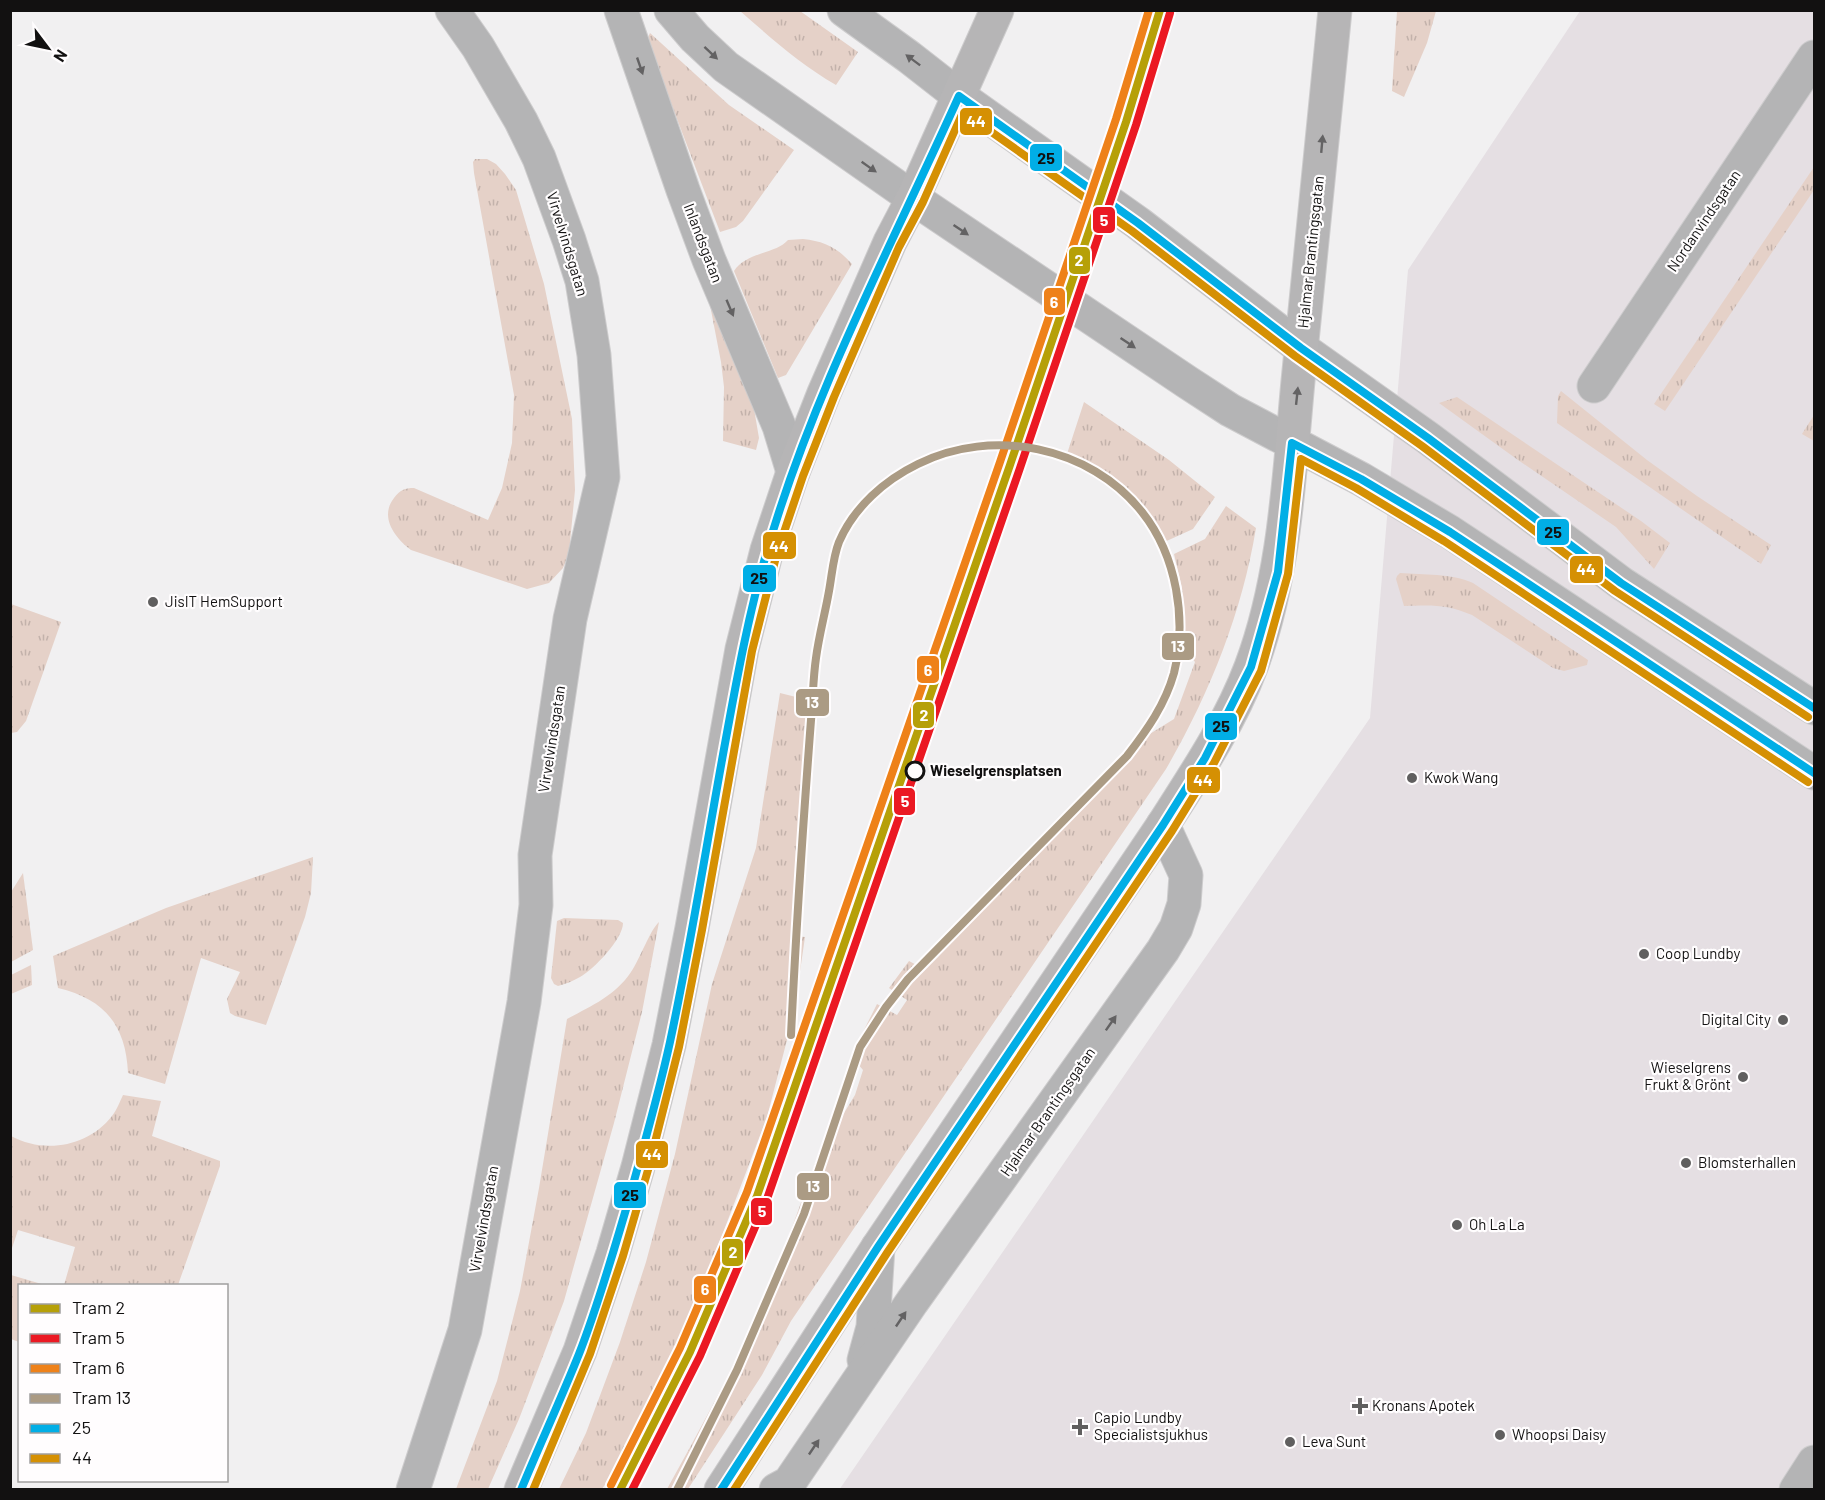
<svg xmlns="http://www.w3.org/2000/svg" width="1825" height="1500" font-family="Barlow,sans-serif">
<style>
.built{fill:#e5dfe3}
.grass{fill:url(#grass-tufts)}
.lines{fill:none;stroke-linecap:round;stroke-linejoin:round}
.minor-casing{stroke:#cdcccd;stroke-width:35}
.major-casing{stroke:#cdcccd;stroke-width:35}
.minor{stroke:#b4b4b5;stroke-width:33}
.major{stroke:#b6b5b6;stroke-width:33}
.bus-1-casing{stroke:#fffdfe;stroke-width:12}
.bus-2-casing{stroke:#fffdfe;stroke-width:12}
.bus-1{stroke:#01aee6;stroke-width:8}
.bus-2{stroke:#d59003;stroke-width:8}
.tram-1-casing{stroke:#fffdfe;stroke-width:12}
.tram-2-casing{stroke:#fffdfe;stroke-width:12}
.tram-3-casing{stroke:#fffdfe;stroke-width:12}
.tram-4-casing{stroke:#fffdfe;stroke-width:12}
.tram-1{stroke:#b6a008;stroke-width:8}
.tram-2{stroke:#eb1923;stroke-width:8}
.tram-3{stroke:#ee8119;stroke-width:8}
.tram-4{stroke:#ab9b84;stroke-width:8}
.oneway{fill:#636263}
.oneway2{fill:#646364}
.poi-dot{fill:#605f5f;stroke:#fffdfe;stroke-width:2}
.stop-dot{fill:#fffdfe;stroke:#121111;stroke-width:3}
.labels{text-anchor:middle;stroke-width:4.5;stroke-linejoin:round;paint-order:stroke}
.street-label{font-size:15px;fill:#121111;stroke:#fffdfe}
.poi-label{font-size:15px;fill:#121111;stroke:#fffdfe;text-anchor:start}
.stop-label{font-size:15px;font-weight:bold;fill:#121111;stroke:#fffdfe;text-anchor:start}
.line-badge{stroke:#fffdfe;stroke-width:2}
.badge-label{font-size:16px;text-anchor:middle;font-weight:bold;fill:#fff}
.pale-badge-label{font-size:16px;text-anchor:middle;font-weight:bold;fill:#111}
</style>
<defs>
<pattern id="grass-tufts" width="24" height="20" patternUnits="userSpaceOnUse" patternTransform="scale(1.5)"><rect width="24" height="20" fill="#e5d1c8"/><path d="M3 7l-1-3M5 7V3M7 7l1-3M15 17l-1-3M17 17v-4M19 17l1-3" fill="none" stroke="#c3b2ab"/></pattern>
</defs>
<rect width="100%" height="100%" fill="#f1f0f1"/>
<!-- built -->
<polygon class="built" points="1580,11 1814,11 1814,1447 1786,1490 839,1490 1370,718 1408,270"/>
<!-- grass -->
<g class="grass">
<path d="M740 11H800L858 52 836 85C800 64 771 38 740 11Z"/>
<polygon points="1397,11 1436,11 1427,43 1404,97 1392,91"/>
<polygon points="650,33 729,105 794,150 743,221 736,227 720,232 647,40"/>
<path d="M475 159H487L496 164 505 174 516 190 544 284 572 419 575 490 569 553 563 568 549 583 527 589 411 550C395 538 379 517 394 498 400 490 405 488 414 488L488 520 502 488 512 443 514 395 474 173 473 162Z"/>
<polygon points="1814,167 1814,190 1665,411 1654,404"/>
<path d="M803 239C824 241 838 248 852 264L786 375 778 378 734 271C746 252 776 254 788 240Z"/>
<polygon points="710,305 753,403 759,438 756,450 723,441 724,387 721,362"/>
<polygon points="1561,391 1647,460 1697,496 1771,545 1761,564 1557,423 1558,396"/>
<polygon points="1457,397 1641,521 1670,543 1654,569 1616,527 1518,460 1439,403"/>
<path d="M1084 402 1169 460 1215 497 1193 529 1160 544C1133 500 1111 481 1066 457Z"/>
<polygon points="1814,415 1814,441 1802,434"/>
<path d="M1226 506 1256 528C1242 613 1209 695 1166 769L791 1321 762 1375 688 1489H667C698 1433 729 1377 755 1318 786 1250 809 1179 835 1108L844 1113 855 1095 863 1070 851 1056 877 1004 897 1015 907 1000 889 988 909 961 924 969 1066 824 1112 772 1148 735 1174 719 1195 662 1177 639 1174 596 1182 588 1174 554 1205 539Z"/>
<path d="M1400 573C1424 575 1451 573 1473 583L1588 660 1587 665 1564 671 1553 668 1472 615C1446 604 1432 605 1404 606L1396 579 1397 576Z"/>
<polygon points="11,604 61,622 26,721 17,732 11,733"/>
<polygon points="780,693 808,700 809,706 795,936 805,937 794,1013 767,1117 721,1238 669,1363 608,1480 602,1489 559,1489 586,1433 620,1342 646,1262 675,1154 712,984 756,848"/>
<path d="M313 857 311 893 305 917 266 1025 235 1016 230 1013 227 999 240 972 201 958 165 1084 128 1073C126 1026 105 999 58 988L53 956 166 908Z"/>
<polygon points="23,873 33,950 11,962 11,892"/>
<path d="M564 918 618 920 623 923C623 939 594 969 580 977 573 981 566 984 558 986L554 984 551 978 557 921Z"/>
<path d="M659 922 642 1012 614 1123 564 1301 519 1419 488 1489H456L497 1381 520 1291 539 1188 567 1019C591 1006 615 996 631 972 640 959 650 930 659 922Z"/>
<polygon points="31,965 32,985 11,994 11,975"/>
<path d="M123 1095 161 1101 152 1136 220 1161V1166L178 1285H64L75 1247 18 1230 11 1251V1136C44 1154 88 1147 112 1116 117 1110 120 1101 123 1095Z"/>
<polygon points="11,1275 45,1285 20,1286 19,1342 11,1339"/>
</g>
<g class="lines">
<!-- minor casing -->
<g class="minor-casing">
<g id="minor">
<polyline points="621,10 683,190 709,260 779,426 793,472"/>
<polyline points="671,10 695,38 726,67 913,198 1187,382 1230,410 1361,479 1450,532 1814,773"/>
<polyline points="844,10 909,57 959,96 1138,223 1301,348 1428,438 1621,583 1814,708"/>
<polyline points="1594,386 1814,57"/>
<polyline points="864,1360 873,1327 878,1247"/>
<polyline points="413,1490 465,1330 524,1002 536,905 535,855 570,619 603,477 594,355 582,281 569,240 539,158 521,121 478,47 452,10"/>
<polyline points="776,1490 789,1483 912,1302 1163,950 1176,928 1184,904 1186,875 1163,825"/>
<polyline points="1796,1490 1814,1462"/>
</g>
</g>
<!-- major casing -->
<g class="major-casing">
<g id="major">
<polyline points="521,1490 580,1351 613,1253 638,1167 669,1045 692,928 742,649 767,550 793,472 824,393 890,242 913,198 997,10"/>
<path d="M721 1490 878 1247 1163 825C1195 775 1230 723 1251 667 1285 576 1289 477 1298 381 1310 258 1323 134 1335 10"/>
</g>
</g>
<!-- minor -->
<use href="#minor" class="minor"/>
<!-- major -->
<use href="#major" class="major"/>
<!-- bus-1 casing -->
<g class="bus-1-casing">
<g id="bus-1">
<path d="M521 1490C540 1444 561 1399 579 1354 598 1306 612 1256 627 1206 642 1152 658 1097 670 1042 690 949 705 854 722 760 735 689 747 619 767 551 813 392 892 245 959 96L1138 223 1301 348 1428 438 1621 583 1814 708"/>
<polyline points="721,1490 878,1247 1163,825 1205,758 1251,667 1278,572 1292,443 1361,479 1450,532 1814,773"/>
</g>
</g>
<!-- bus-2 casing -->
<g class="bus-2-casing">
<g id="bus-2">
<polyline points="533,1490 590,1354 623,1256 648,1170 679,1047 702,930 752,651 777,553 803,476 834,397 899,247 923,202 963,112 1132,231 1295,356 1422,446 1615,591 1808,717"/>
<polyline points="734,1490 887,1253 1172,831 1214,763 1261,671 1288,574 1301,459 1356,488 1444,541 1808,782"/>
</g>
</g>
<!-- bus-1 -->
<use href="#bus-1" class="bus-1"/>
<!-- bus-2 -->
<use href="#bus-2" class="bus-2"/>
<!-- tram-1 casing -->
<g class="tram-1-casing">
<polyline id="tram-1" points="620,1490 690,1352 757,1196 1010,465 1126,122 1160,10"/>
</g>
<!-- tram-2 casing -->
<g class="tram-2-casing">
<polyline id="tram-2" points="632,1490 700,1356 767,1199 1020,468 1136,125 1170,13"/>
</g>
<!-- tram-3 casing -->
<g class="tram-3-casing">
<polyline id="tram-3" points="611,1485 680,1348 747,1192 1000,462 1116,119 1149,10"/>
</g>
<!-- tram-4 casing -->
<g class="tram-4-casing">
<path id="tram-4" d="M677 1490 737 1370 804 1214 860 1047 886 1007 908 979 1127 756C1147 730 1165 705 1174 673 1187 620 1177 556 1142 512 1090 446 992 427 918 464 885 480 854 507 839 542 833 557 832 575 829 591 825 614 819 635 816 658 813 678 813 699 811 720 803 825 796 930 791 1035"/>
</g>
<!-- tram-1 -->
<use href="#tram-1" class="tram-1"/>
<!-- tram-2 -->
<use href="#tram-2" class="tram-2"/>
<!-- tram-3 -->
<use href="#tram-3" class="tram-3"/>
<!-- tram-4 -->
<use href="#tram-4" class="tram-4"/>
</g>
<!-- one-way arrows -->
<defs><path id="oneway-solid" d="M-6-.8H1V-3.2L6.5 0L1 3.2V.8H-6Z" transform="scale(1.5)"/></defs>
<g class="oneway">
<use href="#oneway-solid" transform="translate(711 53) rotate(43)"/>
<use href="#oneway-solid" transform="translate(913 60) rotate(-143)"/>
<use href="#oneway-solid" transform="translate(640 66) rotate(71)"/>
<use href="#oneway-solid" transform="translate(869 167) rotate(35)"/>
<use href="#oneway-solid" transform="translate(961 230) rotate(34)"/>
<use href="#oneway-solid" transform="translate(730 308) rotate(67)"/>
<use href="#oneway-solid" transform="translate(1128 343) rotate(34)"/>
<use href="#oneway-solid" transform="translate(1111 1023) rotate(-55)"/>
<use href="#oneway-solid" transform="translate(901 1319) rotate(-56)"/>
<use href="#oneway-solid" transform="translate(814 1447) rotate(-56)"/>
</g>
<g class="oneway2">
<use href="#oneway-solid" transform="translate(1322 144) rotate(-85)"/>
<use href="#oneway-solid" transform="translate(1297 396) rotate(-84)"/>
</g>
<!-- markers -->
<g class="poi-dot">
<circle cx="153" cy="602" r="6"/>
<circle cx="1412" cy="778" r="6"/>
<circle cx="1644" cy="954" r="6"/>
<circle cx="1783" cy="1020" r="6"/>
<circle cx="1743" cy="1077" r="6"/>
<circle cx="1686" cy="1163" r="6"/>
<circle cx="1457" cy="1225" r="6"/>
<path d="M1357 1397h6v6h6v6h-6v6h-6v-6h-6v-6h6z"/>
<path d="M1077 1418h6v6h6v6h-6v6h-6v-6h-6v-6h6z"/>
<circle cx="1500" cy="1435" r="6"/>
<circle cx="1290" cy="1442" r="6"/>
</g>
<circle class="stop-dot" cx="915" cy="771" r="9"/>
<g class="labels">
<!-- street labels -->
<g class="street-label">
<text transform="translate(1704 221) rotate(-56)" y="5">Nordanvindsgatan</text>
<text transform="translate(703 243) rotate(69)" y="5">Inlandsgatan</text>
<text transform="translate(567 244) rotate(73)" y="5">Virvelvindsgatan</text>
<text transform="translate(1311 252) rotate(-84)" y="5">Hjalmar Brantingsgatan</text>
<text transform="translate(552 739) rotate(-81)" y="5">Virvelvindsgatan</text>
<text transform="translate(1048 1112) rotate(-55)" y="5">Hjalmar Brantingsgatan</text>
<text transform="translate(484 1219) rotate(-80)" y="5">Virvelvindsgatan</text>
</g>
<!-- poi labels -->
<g class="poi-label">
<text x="165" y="607">JisIT HemSupport</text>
<text x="1424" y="783">Kwok Wang</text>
<text x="1656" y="959">Coop Lundby</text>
<text x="1771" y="1025" text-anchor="end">Digital City</text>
<text x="1731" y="1073" text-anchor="end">Wieselgrens<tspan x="1731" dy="17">Frukt &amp; Grönt</tspan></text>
<text x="1698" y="1168">Blomsterhallen</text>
<text x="1469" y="1230">Oh La La</text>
<text x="1372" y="1411">Kronans Apotek</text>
<text x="1094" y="1423">Capio Lundby<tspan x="1094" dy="17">Specialistsjukhus</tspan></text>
<text x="1512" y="1440">Whoopsi Daisy</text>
<text x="1302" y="1447">Leva Sunt</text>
</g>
<!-- stop labels -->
<g class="stop-label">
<text x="930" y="776">Wieselgrensplatsen</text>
</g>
</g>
<g class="line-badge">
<rect x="959" y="107" width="34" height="29" rx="6" fill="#d59003"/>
<rect x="1029" y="143" width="34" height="29" rx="6" fill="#01aee6"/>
<rect x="1092" y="206" width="24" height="28" rx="6" fill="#eb1923"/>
<rect x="1068" y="246" width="23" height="29" rx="6" fill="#b6a008"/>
<rect x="1043" y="287" width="23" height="29" rx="6" fill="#ee8119"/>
<rect x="1536" y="518" width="34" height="28" rx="6" fill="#01aee6"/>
<rect x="762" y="531" width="35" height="29" rx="6" fill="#d59003"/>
<rect x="1569" y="555" width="35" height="29" rx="6" fill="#d59003"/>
<rect x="742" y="564" width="35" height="29" rx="6" fill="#01aee6"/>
<rect x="1161" y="632" width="34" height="29" rx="6" fill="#ab9b84"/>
<rect x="916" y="655" width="24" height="29" rx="6" fill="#ee8119"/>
<rect x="795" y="688" width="35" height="29" rx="6" fill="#ab9b84"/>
<rect x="912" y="701" width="23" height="28" rx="6" fill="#b6a008"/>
<rect x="1204" y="712" width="34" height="29" rx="6" fill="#01aee6"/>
<rect x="1186" y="766" width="35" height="28" rx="6" fill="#d59003"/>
<rect x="893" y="787" width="23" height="29" rx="6" fill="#eb1923"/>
<rect x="635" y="1140" width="34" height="29" rx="6" fill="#d59003"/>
<rect x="796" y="1172" width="34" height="29" rx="6" fill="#ab9b84"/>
<rect x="613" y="1181" width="34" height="28" rx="6" fill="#01aee6"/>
<rect x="750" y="1197" width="23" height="29" rx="6" fill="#eb1923"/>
<rect x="721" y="1238" width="23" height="29" rx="6" fill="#b6a008"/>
<rect x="693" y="1275" width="24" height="29" rx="6" fill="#ee8119"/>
</g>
<g class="badge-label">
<text x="976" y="127">44</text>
<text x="1104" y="226">5</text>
<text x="1079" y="266">2</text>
<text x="1054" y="308">6</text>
<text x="779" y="552">44</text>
<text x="1586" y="575">44</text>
<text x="1178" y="652">13</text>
<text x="928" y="676">6</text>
<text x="812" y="708">13</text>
<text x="924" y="721">2</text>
<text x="1203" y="786">44</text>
<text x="905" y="807">5</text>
<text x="652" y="1160">44</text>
<text x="813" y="1192">13</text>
<text x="762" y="1217">5</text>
<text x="733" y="1258">2</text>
<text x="705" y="1295">6</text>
</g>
<g class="pale-badge-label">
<text x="1046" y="164">25</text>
<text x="1553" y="538">25</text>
<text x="759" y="584">25</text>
<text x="1221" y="732">25</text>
<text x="630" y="1201">25</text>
</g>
<!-- border -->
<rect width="1825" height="1500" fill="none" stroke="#121111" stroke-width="24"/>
<!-- legend -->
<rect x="18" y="1284" width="210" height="198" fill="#fffdfe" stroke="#a09f9f" stroke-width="1.5"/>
<rect x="30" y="1304" width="30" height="9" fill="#b6a008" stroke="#a09f9f" stroke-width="1.5"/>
<text x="72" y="1314" font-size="18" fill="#121111">Tram 2</text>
<rect x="30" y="1334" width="30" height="9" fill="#eb1923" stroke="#a09f9f" stroke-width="1.5"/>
<text x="72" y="1344" font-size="18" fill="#121111">Tram 5</text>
<rect x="30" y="1364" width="30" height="9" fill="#ee8119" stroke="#a09f9f" stroke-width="1.5"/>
<text x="72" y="1374" font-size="18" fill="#121111">Tram 6</text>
<rect x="30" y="1394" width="30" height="9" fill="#ab9b84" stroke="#a09f9f" stroke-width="1.5"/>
<text x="72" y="1404" font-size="18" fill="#121111">Tram 13</text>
<rect x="30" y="1424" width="30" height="9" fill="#01aee6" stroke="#a09f9f" stroke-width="1.5"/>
<text x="72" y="1434" font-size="18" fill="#121111">25</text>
<rect x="30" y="1454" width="30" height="9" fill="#d59003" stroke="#a09f9f" stroke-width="1.5"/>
<text x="72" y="1464" font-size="18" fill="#121111">44</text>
<!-- north arrow -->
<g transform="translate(48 48) rotate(122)" stroke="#fffdfe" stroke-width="4.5" paint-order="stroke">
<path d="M0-4.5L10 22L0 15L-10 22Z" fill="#121111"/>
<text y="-9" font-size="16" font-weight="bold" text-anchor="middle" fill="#121111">N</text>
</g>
</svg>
